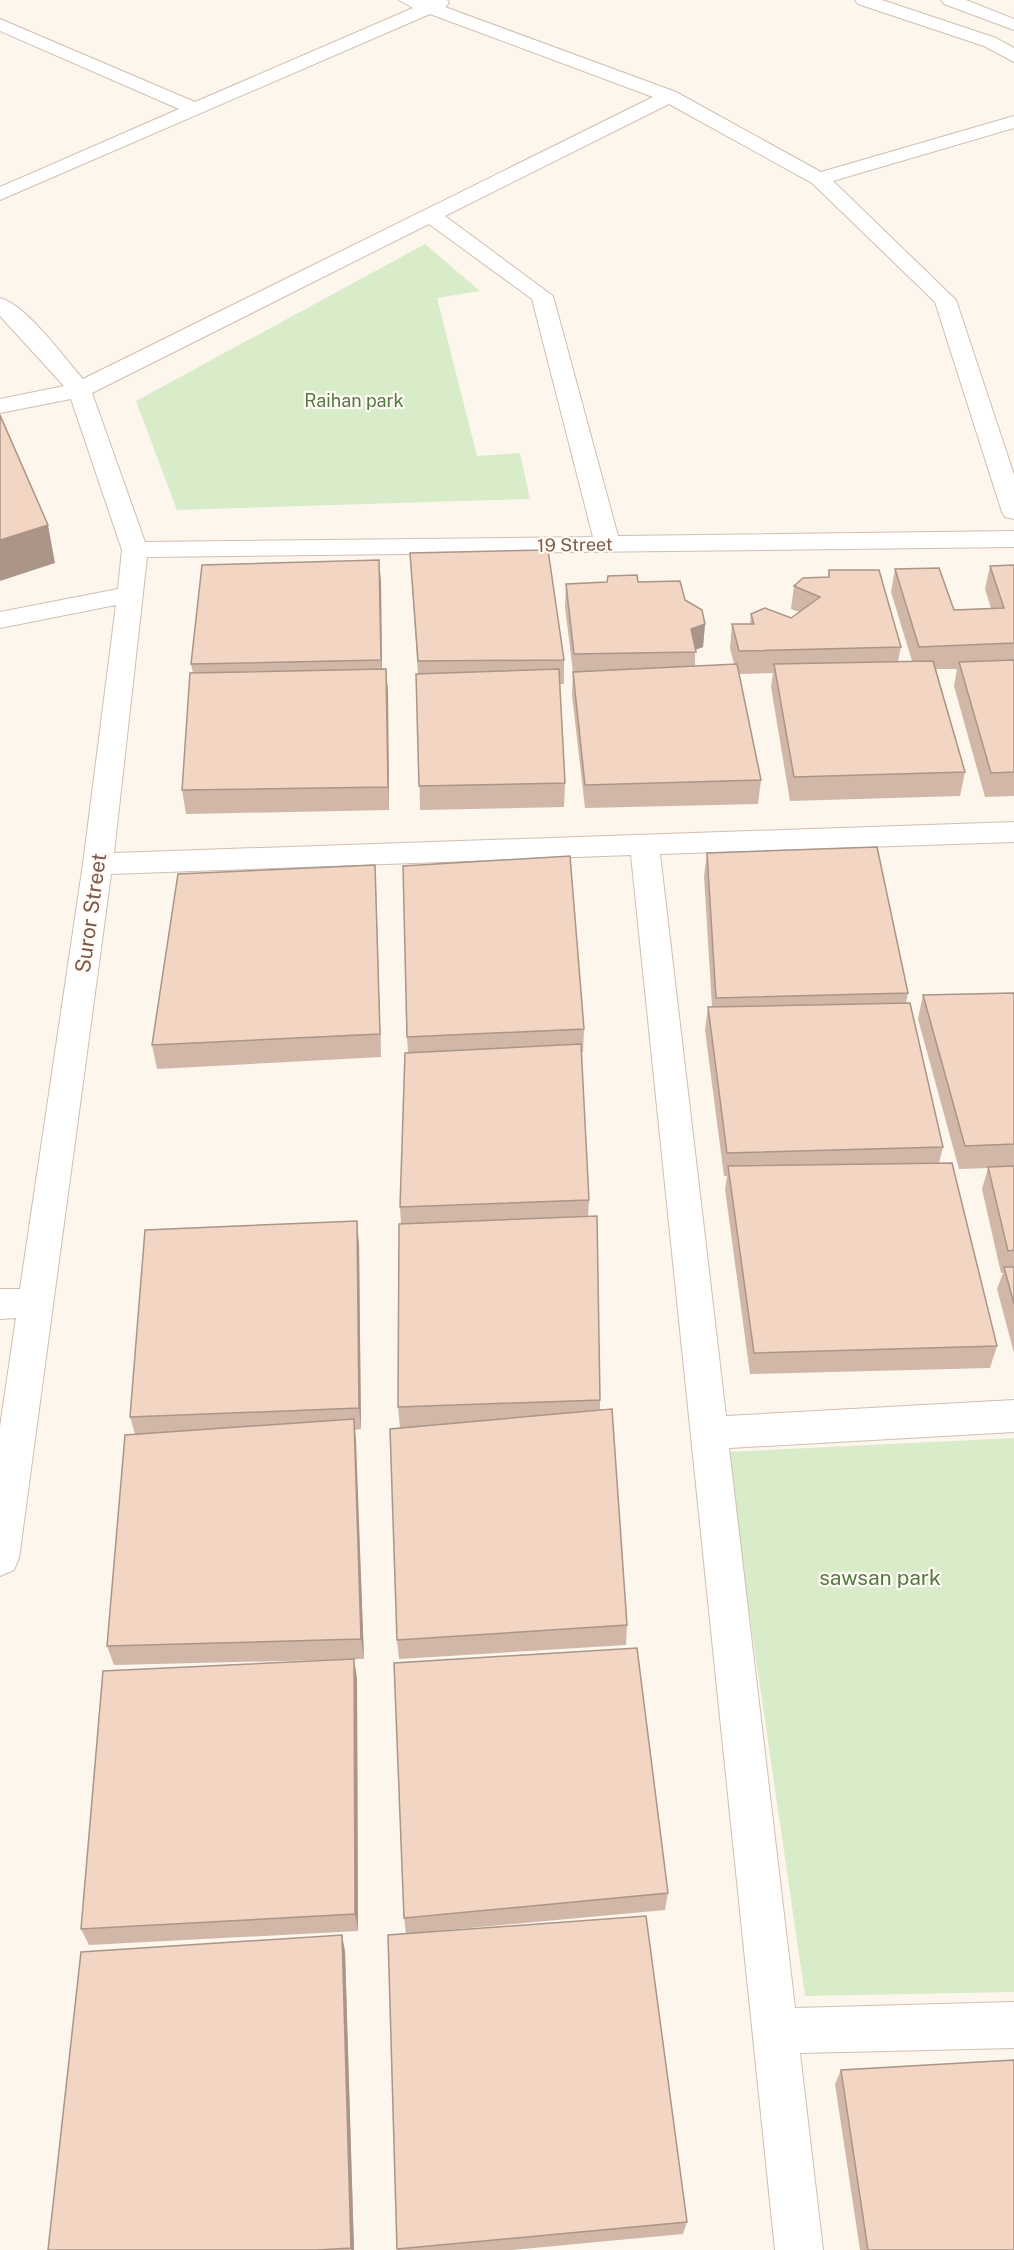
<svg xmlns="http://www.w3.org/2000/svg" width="1014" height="2250" font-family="'Public Sans',sans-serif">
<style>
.green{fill:#d8ecc9}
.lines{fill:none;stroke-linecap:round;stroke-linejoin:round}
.minor-casing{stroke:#d1beb0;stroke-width:2}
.tertiary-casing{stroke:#d1beb0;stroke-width:2}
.minor{fill:#fff;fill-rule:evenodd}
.tertiary{fill:#fff;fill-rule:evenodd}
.wall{fill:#d1b7a8}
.shaded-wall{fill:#aa9588}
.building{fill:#f3d5c3;stroke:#aa9588;stroke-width:1.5}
.labels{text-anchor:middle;stroke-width:4.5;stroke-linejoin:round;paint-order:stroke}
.far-park-label{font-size:18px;fill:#537a41;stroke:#fffaf3}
.far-street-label{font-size:18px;fill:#7a5c4d;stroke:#fffaf3}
.street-label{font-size:21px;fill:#7a5c4d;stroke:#fffaf3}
.park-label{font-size:21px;fill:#537a41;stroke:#fffaf3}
</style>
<rect width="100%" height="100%" fill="#fdf6ec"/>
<!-- green -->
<g class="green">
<polygon points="425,244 480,291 437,298 477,456 520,453 530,499 177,510 136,401"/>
<polygon points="1014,1438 1014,1992 805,1996 726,1452"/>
</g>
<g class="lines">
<!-- minor casing -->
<g class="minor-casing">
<path id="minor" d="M399 0H447L449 3 445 7 676 92 821 172 1014 116V128L833 181 956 300 1014 475V519L1005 517 1002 512 935 302 812 183 669 104 445 216 553 296 618 536 1014 531V547L147 557 114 853 1014 822V842L660 854 726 1416 1014 1400V1432L729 1448 795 2008 1014 2002V2048L800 2053 823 2250H775L631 855 111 874 19 1558 14 1570 0 1576V1427L16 1318 0 1319V1289H20L83 864 116 605 0 628V612L118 589 122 550 71 399 0 413V399L64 386 0 316V298C27 305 64 358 83 379L653 97 430 14 0 200V187L179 109 0 31V19L195 102 413 8ZM429 224 532 299 593 537 145 542 92 393Z"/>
</g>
<!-- tertiary casing -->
<g class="tertiary-casing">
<g id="tertiary">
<polygon points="855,0 882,0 996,38 1014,48 1014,62 984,46 858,4"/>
<polygon points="941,0 966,0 1014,19 1014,30 944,4"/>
</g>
</g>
<!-- minor -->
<use href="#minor" class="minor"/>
<!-- tertiary -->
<use href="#tertiary" class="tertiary"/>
</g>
<!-- wall -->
<g class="wall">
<polygon points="410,553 564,660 564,684 559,684 565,783 564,807 420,810 418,674"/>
<polygon points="379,560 381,583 382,669 386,669 388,693 389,810 186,814 182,790 193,673 191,664"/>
<polygon points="1014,565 1014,796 985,797 954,686 957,669 936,669 965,772 960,796 790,801 771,687 773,673 739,674 761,780 758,804 585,808 572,695 573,672 565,607 566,584 638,582 685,600 705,624 703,647 695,650 695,666 734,664 730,648 732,624 750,624 751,614 791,618 799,612 791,609 794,586 828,577 829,570 901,647 898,661 912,661 891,592 895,569 954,610 991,608 985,589 990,566"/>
<polygon points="707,853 908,993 906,1003 943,1147 939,1163 997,1346 990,1368 750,1374 725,1189 727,1176 724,1176 705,1030 708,1007 712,1007 704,876"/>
<polygon points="375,865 381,1057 157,1069 152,1045"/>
<polygon points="1014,993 1014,1353 997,1289 1003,1273 1001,1273 982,1189 988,1168 959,1169 918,1019 923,995"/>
<polygon points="584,1029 583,1052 581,1052 589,1200 588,1216 600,1400 600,1410 627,1625 626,1645 399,1659 397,1640 400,1428 398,1407 401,1224 400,1207 408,1053 407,1037"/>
<polygon points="359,1244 361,1429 355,1430 364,1659 114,1665 107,1646 135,1434 130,1417"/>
<polygon points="357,1678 358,1931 89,1945 81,1929"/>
<polygon points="668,1893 665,1910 414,1933 687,2222 683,2234 512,2250 398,2250 388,1935 406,1934 404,1918"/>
<polygon points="345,1951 354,2250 48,2250"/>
<polygon points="841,2070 1014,2250 860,2250 835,2084"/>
</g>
<!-- shaded-wall -->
<g class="shaded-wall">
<polygon points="48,525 55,563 0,581 0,540"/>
<polygon points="379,560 381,583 382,683 381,660"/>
<polygon points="705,624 703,647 689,652 691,629"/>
<polygon points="386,669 388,693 389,810 388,787"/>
<polygon points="375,865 376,889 381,1057 380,1034"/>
<polygon points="357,1221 359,1244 361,1429 359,1408"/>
<polygon points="354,1419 356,1440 364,1659 361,1639"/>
<polygon points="354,1659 357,1678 358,1931 355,1914"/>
<polygon points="342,1935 345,1951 354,2250 351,2250 351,2248"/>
</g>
<!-- building -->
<g class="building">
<polygon points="0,415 48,525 0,540"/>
<polygon points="548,550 564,660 418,661 410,553"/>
<polygon points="379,560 381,660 191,664 202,565"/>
<polygon points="1014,565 1014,643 919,647 895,569 939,568 954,610 1004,608 990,566"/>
<polygon points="829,570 879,570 901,647 739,651 732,624 754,624 751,614 765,608 791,618 820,597 794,586 803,578 829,577"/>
<polygon points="637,575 638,582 680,581 685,600 702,610 705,624 691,629 696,652 574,654 566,584 607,582 608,576"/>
<polygon points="1014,660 1014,772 991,773 959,662"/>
<polygon points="933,661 965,772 794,777 774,664"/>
<polygon points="737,664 761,780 585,785 573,672"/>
<polygon points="386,669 388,787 182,790 190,673"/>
<polygon points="559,669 565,783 419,786 416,674"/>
<polygon points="877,847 908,993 716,998 707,853"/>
<polygon points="570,856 584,1029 407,1037 403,866"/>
<polygon points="375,865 380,1034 152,1045 178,874"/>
<polygon points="1014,993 1014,1144 965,1146 923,995"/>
<polygon points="910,1003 943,1147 727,1153 708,1007"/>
<polygon points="581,1044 589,1200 400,1207 405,1053"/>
<polygon points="952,1163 997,1346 754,1353 728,1166"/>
<polygon points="1014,1166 1014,1250 1008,1251 988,1167"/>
<polygon points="597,1216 600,1400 398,1407 399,1224"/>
<polygon points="357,1221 359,1408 130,1417 145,1230"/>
<polygon points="1004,1267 1014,1267 1014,1304"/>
<polygon points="612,1409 627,1625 397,1640 390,1429"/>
<polygon points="354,1419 361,1639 107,1646 125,1435"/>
<polygon points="637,1648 668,1893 404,1918 394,1663"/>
<polygon points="354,1659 355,1914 81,1929 103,1671"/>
<polygon points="646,1916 687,2222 397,2249 388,1935"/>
<polygon points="342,1935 351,2248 317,2250 48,2250 81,1952"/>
<polygon points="1014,2060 1014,2250 868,2250 841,2070"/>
</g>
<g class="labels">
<!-- far-park labels -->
<g class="far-park-label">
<text x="354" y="407">Raihan park</text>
</g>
<!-- far-street labels -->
<g class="far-street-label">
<text transform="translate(575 545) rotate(-1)" y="6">19 Street</text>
</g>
<!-- street labels -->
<g class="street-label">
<text transform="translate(91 913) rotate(-82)" y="7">Suror Street</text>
</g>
<!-- park labels -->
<g class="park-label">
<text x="880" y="1585">sawsan park</text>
</g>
</g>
</svg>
